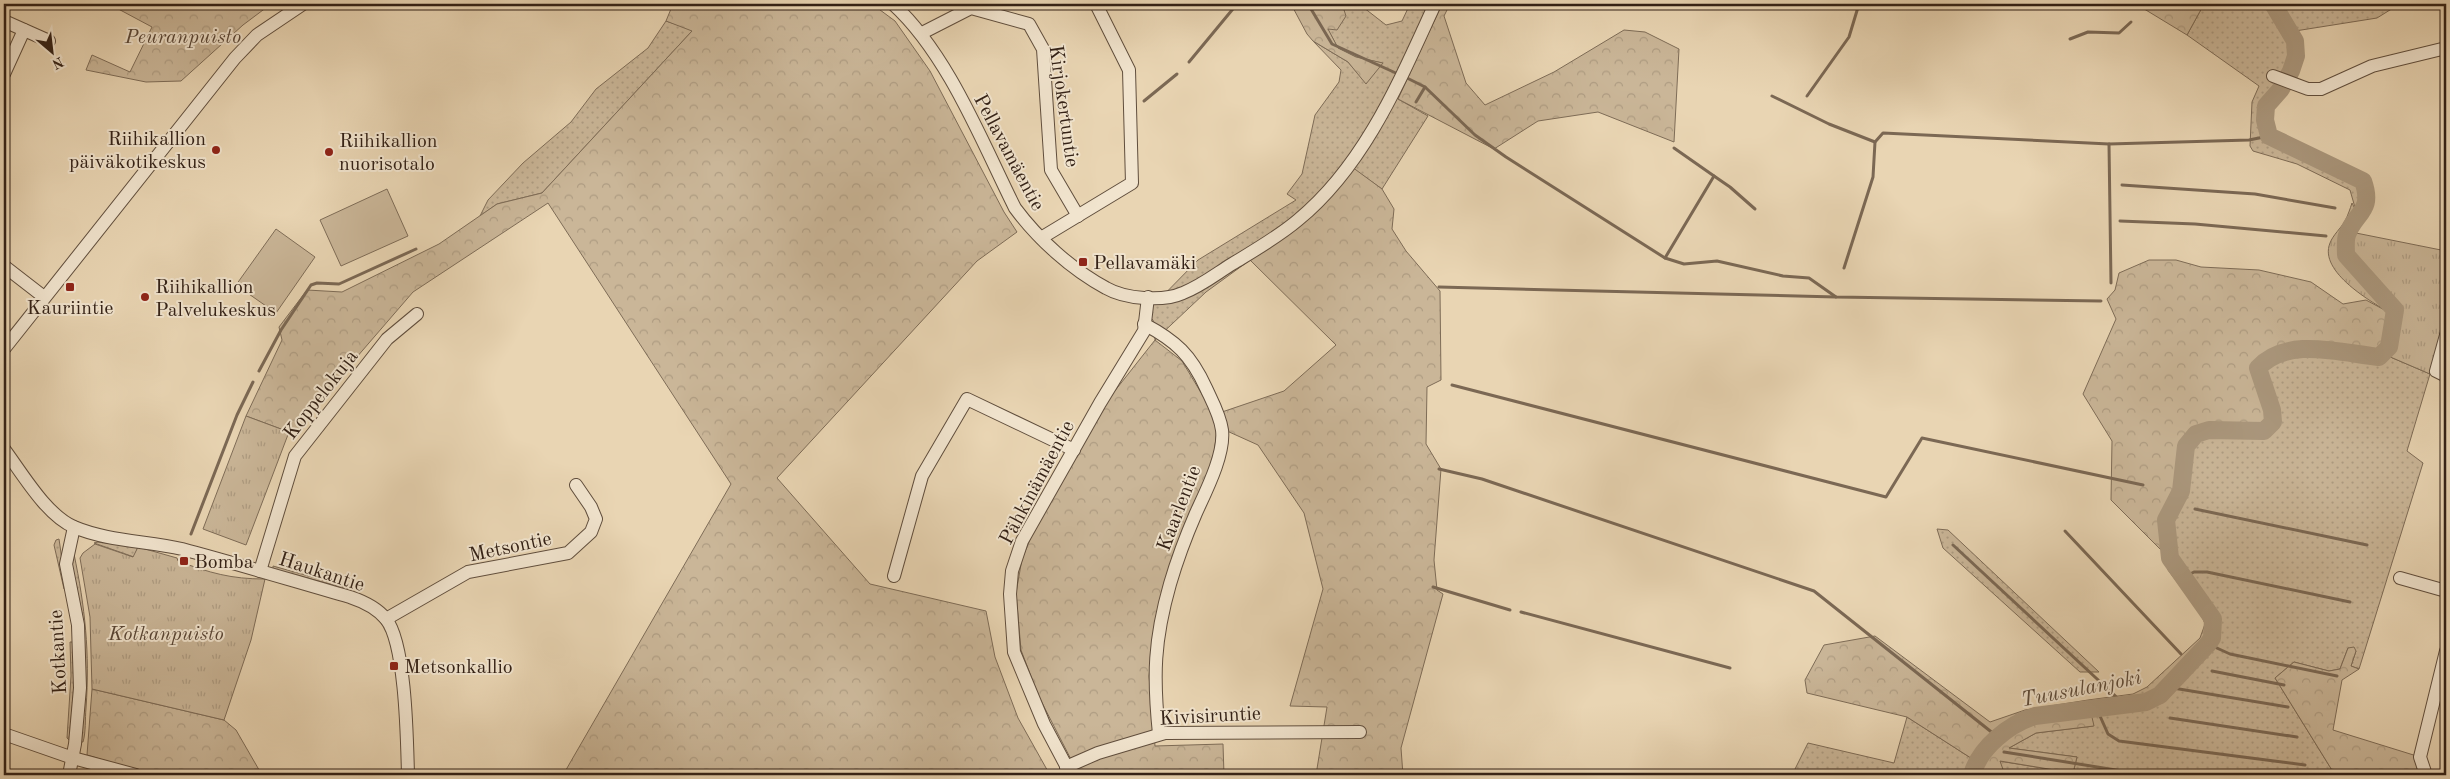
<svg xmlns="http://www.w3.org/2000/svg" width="2450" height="779" font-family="'Old Standard TT',serif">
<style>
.grass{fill:url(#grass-dots);stroke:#7e6c57}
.forest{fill:url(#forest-crowns);stroke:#7e6c57}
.park{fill:url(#park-tufts);stroke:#7e6c57}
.pitch{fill:#cab698;stroke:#7e6c57}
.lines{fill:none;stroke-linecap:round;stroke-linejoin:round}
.stream{stroke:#7b6854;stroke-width:3}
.river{stroke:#ab987e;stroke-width:18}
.minor-casing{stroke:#604e3d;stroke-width:14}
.minor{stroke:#f1e4ce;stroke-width:12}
.poi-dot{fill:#8f2418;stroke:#f1e4ce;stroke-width:2}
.labels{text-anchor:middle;stroke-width:4;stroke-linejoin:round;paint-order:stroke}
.park-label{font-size:20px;font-style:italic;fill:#594636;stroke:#f1e4ce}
.street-label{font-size:20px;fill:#332116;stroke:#f1e4ce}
.poi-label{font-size:20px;fill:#332116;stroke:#f1e4ce;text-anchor:start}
.water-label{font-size:21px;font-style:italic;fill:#5d4b3a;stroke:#f1e4ce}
</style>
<defs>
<pattern id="grass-dots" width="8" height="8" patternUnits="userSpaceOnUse" patternTransform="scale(1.25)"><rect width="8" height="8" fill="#cab698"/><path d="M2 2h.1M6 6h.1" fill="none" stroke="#ae9c82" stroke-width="1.8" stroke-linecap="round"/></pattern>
<pattern id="forest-crowns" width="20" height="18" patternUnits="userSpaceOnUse" patternTransform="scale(1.25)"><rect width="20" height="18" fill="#cab698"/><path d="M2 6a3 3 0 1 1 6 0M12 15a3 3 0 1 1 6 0" fill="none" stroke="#ae9c82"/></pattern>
<pattern id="park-tufts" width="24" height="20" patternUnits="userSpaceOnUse" patternTransform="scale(1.25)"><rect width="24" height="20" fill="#cab698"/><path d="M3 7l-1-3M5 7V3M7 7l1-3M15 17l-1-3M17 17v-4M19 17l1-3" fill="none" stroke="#ae9c82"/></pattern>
</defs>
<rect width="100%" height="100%" fill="#e9d5b3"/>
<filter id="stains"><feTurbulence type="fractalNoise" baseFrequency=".004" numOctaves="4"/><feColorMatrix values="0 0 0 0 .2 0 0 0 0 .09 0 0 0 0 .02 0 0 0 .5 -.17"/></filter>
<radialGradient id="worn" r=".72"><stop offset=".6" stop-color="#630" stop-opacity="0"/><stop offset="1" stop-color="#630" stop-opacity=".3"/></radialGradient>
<!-- grass -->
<g class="grass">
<polygon points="1345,4 1359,4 1386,25 1402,21 1410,4 1442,4 1398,99 1428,116 1382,189 1352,168 1250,260 1206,292 1155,340 1153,320 1146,313 1198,260 1296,200 1287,194 1302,174 1315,115 1339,82 1341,70 1313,41 1348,62 1366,83 1382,63 1356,57 1338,48 1327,28"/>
<polygon points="2204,4 2411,4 2398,5 2377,18 2295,31 2295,57 2267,115 2278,135 2365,180 2370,196 2351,232 2356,211 2350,190 2297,164 2253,151 2250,146 2252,102 2259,86 2187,35"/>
<polygon points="666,21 693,30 542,193 497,204 480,216 488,200 523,163 571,122 596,89 648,48"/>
<polygon points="2291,344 2381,353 2430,374 2407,451 2423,463 2359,669 2351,666 2356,651 2348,648 2340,669 2329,671 2294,662 2275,678 2335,775 2005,775 1999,761 2073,773 2077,757 2009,748 2036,733 2093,726 2088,700 2133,694 2147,687 2200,638 2205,624 2201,614 2168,570 2162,551 2163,518 2178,491 2184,441 2208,427 2248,430 2253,367 2272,349"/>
<polygon points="1937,529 1948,530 2099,672 2080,672 1943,548"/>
<polygon points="59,539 66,588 64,589 54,545 56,540"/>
<polygon points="98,542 138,547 134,557 94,543"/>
<path d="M74 554C85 607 90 653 86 708 85 719 86 732 83 742H80L72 564Z"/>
<polygon points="273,566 348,587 349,589 273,569"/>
<polygon points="70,642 73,642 75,678 69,740 67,738 71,676"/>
<polygon points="1907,717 1974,760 1970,775 1792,775 1808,743 1894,763"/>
</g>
<!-- forest -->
<g class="forest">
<polygon points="109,4 271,4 243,25 181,81 146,82 86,70 92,55 130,72 152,27"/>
<polygon points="673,4 872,4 895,21 930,71 1004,212 1017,232 977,261 777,478 870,584 986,611 995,657 1018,718 1050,775 563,775 731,484 548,203 413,292 337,380 296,432 289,432 246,416 282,340 279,327 307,290 342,292 439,244 497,204 542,193 692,31 666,21"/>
<polygon points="1291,4 1345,4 1343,7 1346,16 1337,30 1328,29 1338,48 1356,57 1383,63 1366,84 1348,62 1313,41 1307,34"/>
<polygon points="1442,4 1450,4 1444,16 1466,83 1485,105 1554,72 1624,30 1645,32 1679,49 1674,142 1598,112 1538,121 1494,149 1398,99"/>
<polygon points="2136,4 2204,4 2187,35"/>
<polygon points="1352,167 1382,189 1394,209 1392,229 1406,251 1440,291 1441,380 1427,387 1426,444 1441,469 1434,560 1437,590 1443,594 1401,748 1403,775 1316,775 1327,707 1290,706 1323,589 1304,513 1258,445 1227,431 1222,412 1284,391 1336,345 1250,260"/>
<polygon points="2149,260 2176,260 2201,267 2259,270 2311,282 2343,304 2366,300 2392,314 2387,341 2381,353 2291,344 2272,349 2253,367 2269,417 2260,428 2248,430 2208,427 2184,441 2178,491 2163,518 2162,551 2111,500 2112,441 2083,394 2116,319 2107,299 2115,290 2119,273"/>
<polygon points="1155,340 1182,361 1212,411 1217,430 1213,461 1155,627 1149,676 1155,746 1223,744 1224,775 1079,775 1038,695 1021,650 1016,593 1022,559 1031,537 1110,397"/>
<polygon points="1875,636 1990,722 2025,710 2088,700 2094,726 2036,733 2009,748 2077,757 2073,773 2000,761 2005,775 1970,775 1974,760 1907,717 1807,693 1805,680 1824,645"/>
<polygon points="2354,647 2356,651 2351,666 2359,669 2342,680 2333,730 2420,757 2426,775 2335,775 2275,678 2294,662 2329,671 2340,669 2348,648"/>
<polygon points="92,689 224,720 236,730 262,775 152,775 87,755"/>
</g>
<!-- park -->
<g class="park">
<path d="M2352 203 2356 211 2351 232 2446 251V322L2430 374 2381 353 2387 341 2392 314C2373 303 2318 272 2330 243 2333 235 2341 228 2345 221 2348 215 2350 209 2352 203Z"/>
<polygon points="246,416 289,432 246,545 203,529"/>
<path d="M95 544 133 557 138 547 177 558 178 561C210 573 231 579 265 579L251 640 224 720 92 689 90 617 80 558 83 553Z"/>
</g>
<!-- pitch -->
<g class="pitch">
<polygon points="387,189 408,236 341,266 320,220"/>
<polygon points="276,229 315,257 276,313 236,285"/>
</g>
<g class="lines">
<!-- stream -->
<g class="stream">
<polyline points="1308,4 1332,44 1398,74"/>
<polyline points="2070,39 2088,32 2119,33 2131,22"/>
<polyline points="1189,62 1237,4"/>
<polyline points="1403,76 1425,87 1475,135 1506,157 1665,258 1684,264 1717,261 1783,276 1809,278 1836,297 2101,301"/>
<polyline points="1772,96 1829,124 1875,142"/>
<polyline points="1807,96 1849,37 1859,4"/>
<polyline points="1144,101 1177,74"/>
<polyline points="1416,102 1425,87"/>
<polyline points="2109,144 2111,283"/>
<polyline points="1714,176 1730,187 1755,209"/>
<polyline points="2122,185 2255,194 2335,208"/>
<polyline points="2120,221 2195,224 2326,236"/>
<polyline points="1665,258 1714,176 1674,148"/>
<polyline points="1844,268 1873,177 1875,142 1883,133 2109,144 2249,140 2269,136"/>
<polyline points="1439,287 1836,297"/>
<polyline points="259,371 281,330 311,285 317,283 339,284 416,249"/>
<polyline points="1452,385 1886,497 1922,438 2143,485"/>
<polyline points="1439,469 1482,479 1814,591 1999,738"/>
<polyline points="2195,509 2367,545"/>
<polyline points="2065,531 2181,654"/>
<polyline points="191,534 237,415 253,382"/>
<polyline points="1953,545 2124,704"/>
<polyline points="2183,578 2194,572 2207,572 2350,602"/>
<polyline points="1433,587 1510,610"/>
<polyline points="1521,612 1730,668"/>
<polyline points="2208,644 2230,654 2337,676"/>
<polyline points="2212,671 2284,685"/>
<polyline points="2167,687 2288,707"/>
<polyline points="2096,707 2108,734 2119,741 2305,765"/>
<polyline points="2170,718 2297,737"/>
<polyline points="2004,752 2147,775"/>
</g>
<!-- river -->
<path class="river" d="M1972 775C1979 748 2009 724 2035 716L2146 702 2160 695 2208 644 2212 638 2213 619 2170 558 2166 520 2181 491 2186 446 2196 434 2209 430 2264 431 2273 422 2272 410 2258 368C2287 336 2341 353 2379 357L2389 347 2395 310 2346 255C2346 249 2345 241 2347 235 2355 212 2374 212 2363 181L2269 136 2265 120 2266 106 2281 89 2291 71 2296 56 2295 41 2273 4"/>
<!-- minor casing -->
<g class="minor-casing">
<g id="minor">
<path d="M893 4C948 54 982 142 1015 208 1038 239 1071 269 1106 288 1125 299 1163 302 1183 293 1201 286 1216 274 1232 264 1255 250 1278 237 1298 220 1365 165 1400 80 1435 4"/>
<polyline points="4,21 49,41"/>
<polyline points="922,33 971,8 1029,24 1043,49 1051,170 1078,216"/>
<polyline points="4,74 24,30"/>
<polyline points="2273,76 2308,89 2321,89 2372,66 2446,48"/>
<polyline points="1041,238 1132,183 1129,70 1096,4"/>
<polyline points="4,266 44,297"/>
<path d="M1144 324C1176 341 1191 355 1206 388 1212 401 1220 415 1222 430 1225 454 1206 491 1196 513 1186 536 1177 560 1170 584 1154 640 1153 676 1159 734"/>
<polyline points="2446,335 2436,371 2446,376"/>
<polyline points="4,349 235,58 257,35 303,4"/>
<path d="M4 449C22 473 46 515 74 527 107 541 147 541 182 549 238 564 294 581 350 597 362 601 377 608 386 619 406 644 407 741 408 775"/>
<polyline points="260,571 295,456 387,339 417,314"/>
<polyline points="894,576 922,476 967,399 1074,450"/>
<polyline points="2400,578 2446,591"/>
<polyline points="386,619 468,572 568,553 591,532 596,519 591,507 576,485"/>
<polyline points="4,734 73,758 136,775"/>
<polyline points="1066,767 1098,753 1165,733 1360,732"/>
<polyline points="69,775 75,744 80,688 78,625 66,564 74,527"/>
<polyline points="1071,775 1044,724 1014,652 1010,594 1012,571 1022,541 1100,403 1144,331 1148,297"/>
<polyline points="2426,775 2420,757 2446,651"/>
</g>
</g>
<!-- minor -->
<use href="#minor" class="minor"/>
</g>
<!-- markers -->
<g class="poi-dot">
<circle cx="216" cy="150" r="5"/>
<circle cx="329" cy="152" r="5"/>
<rect x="1078" y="257" width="10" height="10" rx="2.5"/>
<rect x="65" y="282" width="10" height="10" rx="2.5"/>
<circle cx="145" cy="297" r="5"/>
<rect x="179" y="556" width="10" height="10" rx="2.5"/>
<rect x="389" y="661" width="10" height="10" rx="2.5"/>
</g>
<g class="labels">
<!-- park labels -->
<g class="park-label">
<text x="183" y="43">Peuranpuisto</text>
<text x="166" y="640">Kotkanpuisto</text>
</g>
<!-- street labels -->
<g class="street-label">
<text transform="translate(1065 106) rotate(82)" y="7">Kirjokertuntie</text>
<text transform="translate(1010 152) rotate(62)" y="7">Pellavamäentie</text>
<text transform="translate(320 394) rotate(-52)" y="7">Koppelokuja</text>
<text transform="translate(1036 482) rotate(-62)" y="7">Pähkinämäentie</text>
<text transform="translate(1178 508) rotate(-69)" y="7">Kaarlentie</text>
<text transform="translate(510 546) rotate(-12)" y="7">Metsontie</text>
<text transform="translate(322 571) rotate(18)" y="7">Haukantie</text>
<text transform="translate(57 652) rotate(-93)" y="7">Kotkantie</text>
<text transform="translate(1210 715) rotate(-3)" y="7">Kivisiruntie</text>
</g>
<!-- poi labels -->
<g class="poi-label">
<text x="206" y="145" text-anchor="end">Riihikallion<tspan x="206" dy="23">päiväkotikeskus</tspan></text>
<text x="339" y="147">Riihikallion<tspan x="339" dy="23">nuorisotalo</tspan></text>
<text x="1093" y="269">Pellavamäki</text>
<text x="155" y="293">Riihikallion<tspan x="155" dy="23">Palvelukeskus</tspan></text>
<text x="70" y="314" text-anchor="middle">Kauriintie</text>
<text x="194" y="568">Bomba</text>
<text x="404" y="673">Metsonkallio</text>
</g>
<!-- water labels -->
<g class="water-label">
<text transform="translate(2081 688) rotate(-11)" y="7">Tuusulanjoki</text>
</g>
</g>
<!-- margin -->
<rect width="2450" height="779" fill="none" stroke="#e9d5b3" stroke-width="20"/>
<rect x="5" y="5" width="2440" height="769" fill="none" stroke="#332116" stroke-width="2.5"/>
<rect x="10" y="10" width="2430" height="759" fill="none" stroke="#332116"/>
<!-- north arrow -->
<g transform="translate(52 52) rotate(152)" stroke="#f1e4ce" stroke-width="4" paint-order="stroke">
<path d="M0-4L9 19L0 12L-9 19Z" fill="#332116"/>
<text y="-8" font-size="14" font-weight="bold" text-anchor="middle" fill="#332116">N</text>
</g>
<rect width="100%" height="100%" filter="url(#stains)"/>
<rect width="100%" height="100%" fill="url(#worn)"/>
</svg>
